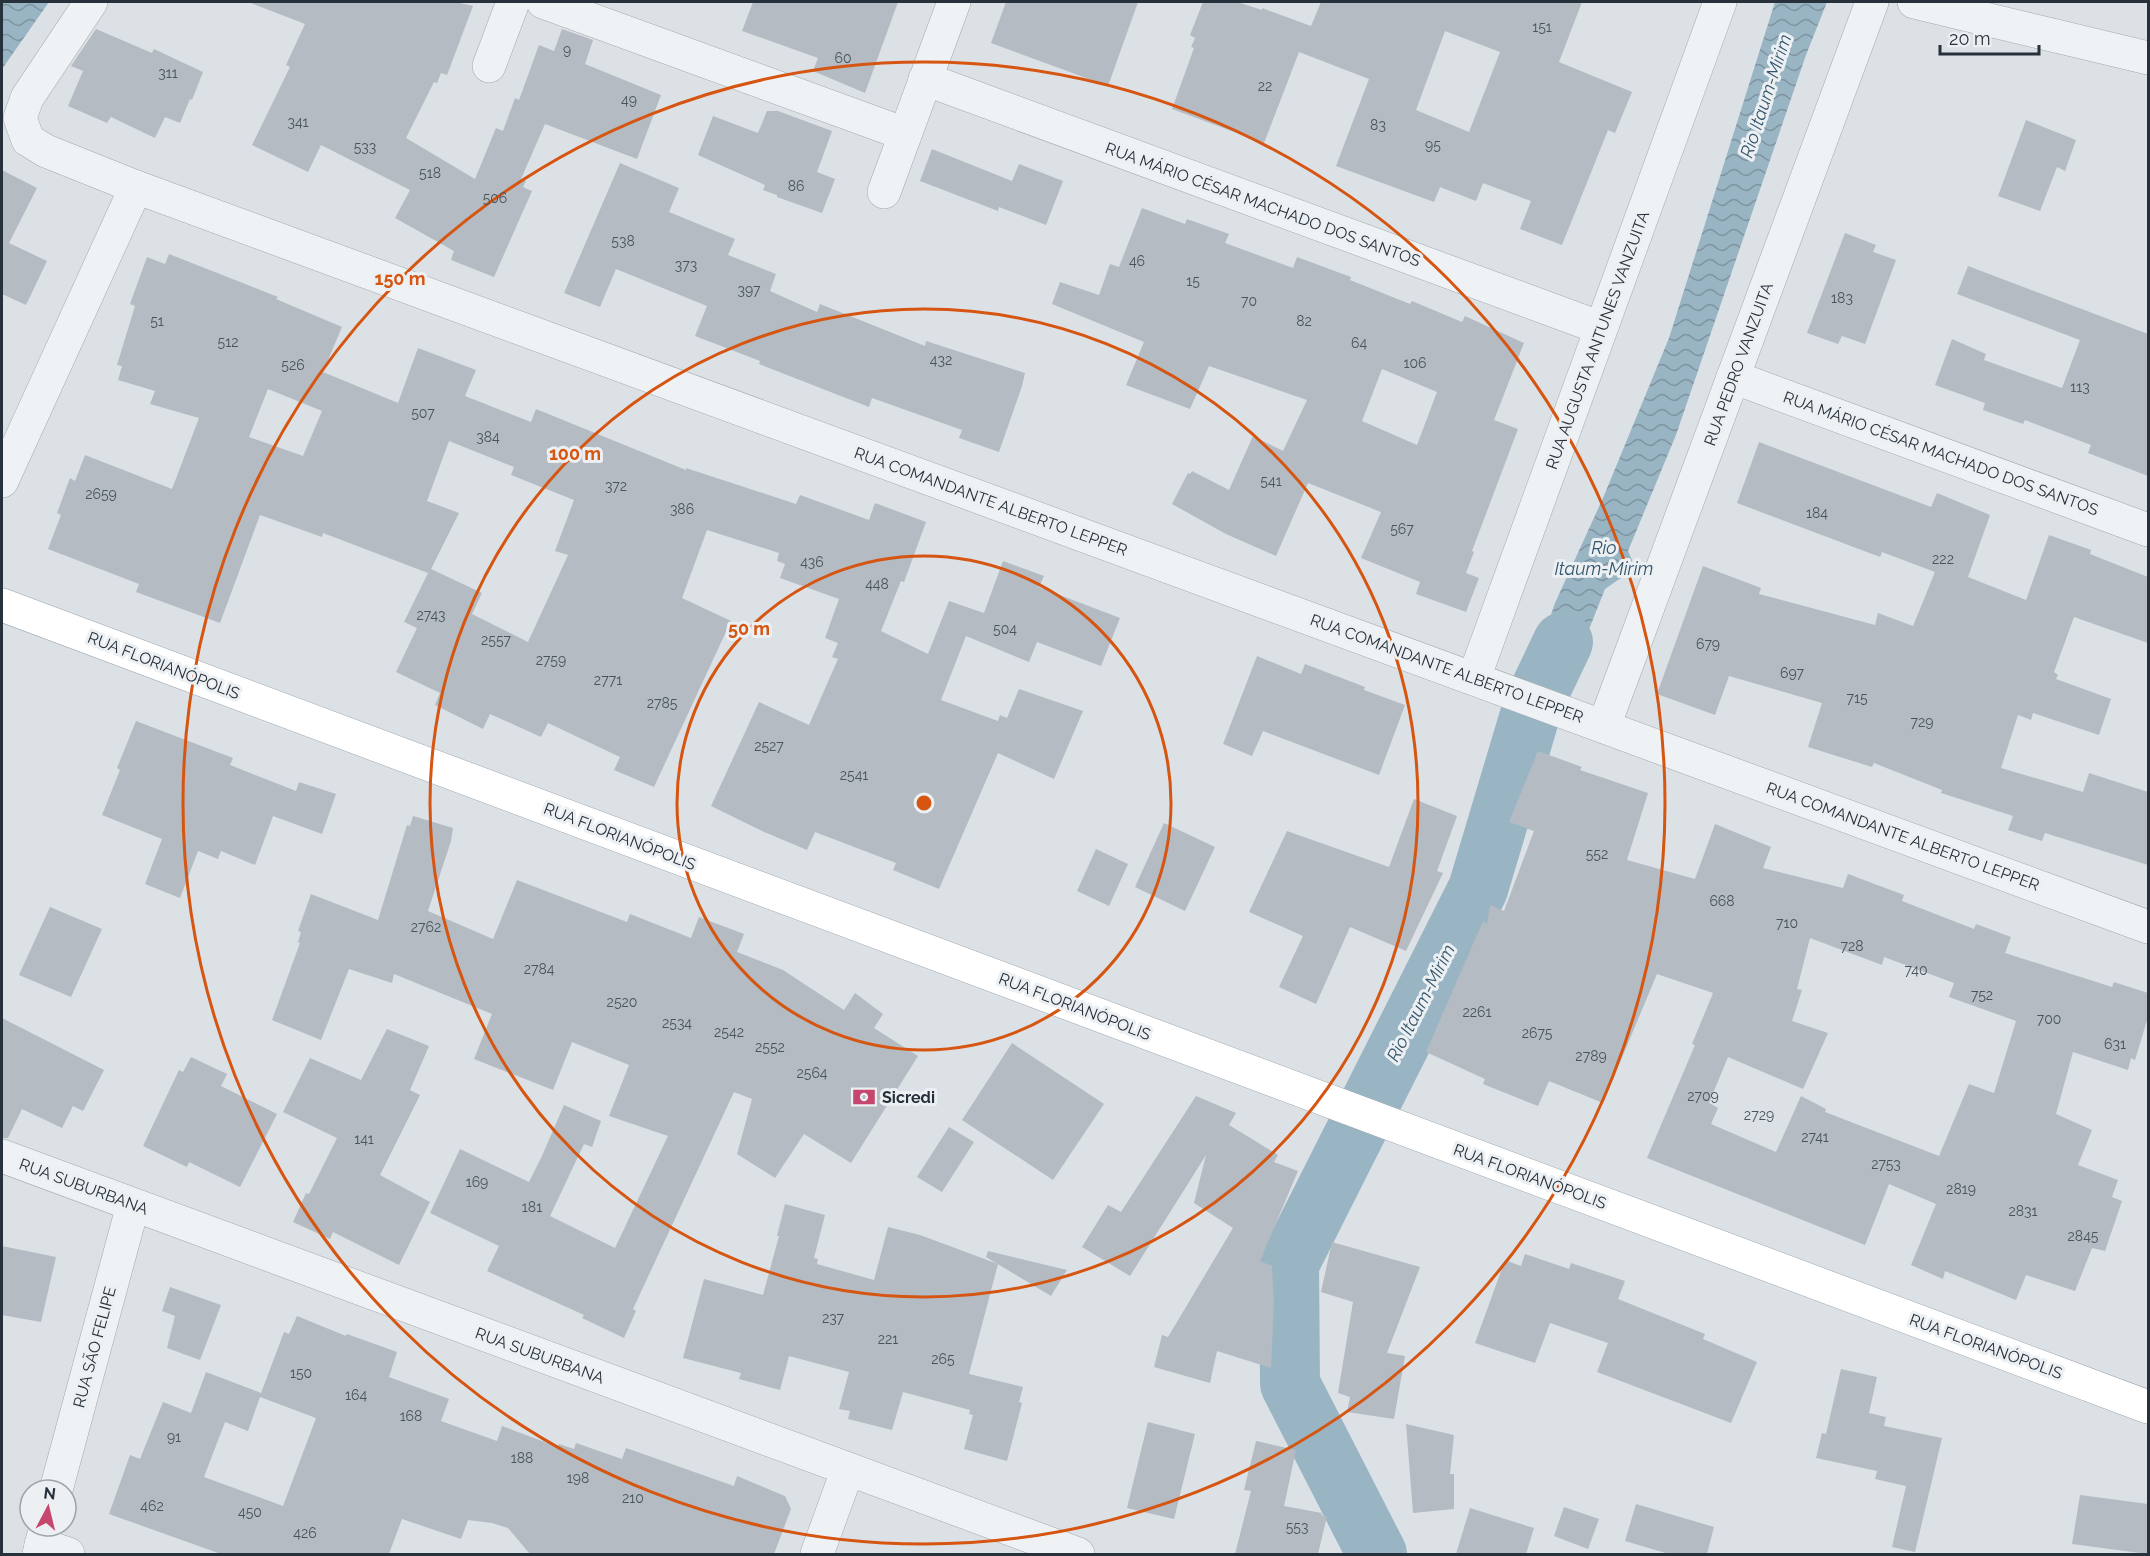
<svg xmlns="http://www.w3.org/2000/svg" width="2150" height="1556" font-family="Raleway,sans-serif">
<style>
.water{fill:url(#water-waves)}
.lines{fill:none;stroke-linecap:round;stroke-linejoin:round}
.river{stroke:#99b5c4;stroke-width:60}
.building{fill:#b4bbc2;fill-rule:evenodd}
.minor-casing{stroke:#a2a9af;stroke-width:34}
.major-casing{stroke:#9da8b0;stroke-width:34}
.minor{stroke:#eff2f4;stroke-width:33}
.major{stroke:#fff;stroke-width:33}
.ring{fill:none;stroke:#d55511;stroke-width:3}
.labels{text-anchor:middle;stroke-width:6;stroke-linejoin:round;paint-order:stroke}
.number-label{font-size:14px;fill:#4a545d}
.street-label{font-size:16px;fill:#27313b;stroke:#ecf0f3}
.poi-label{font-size:16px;font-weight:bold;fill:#27313b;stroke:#ecf0f3;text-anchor:start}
.water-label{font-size:18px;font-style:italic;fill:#34566c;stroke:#ecf0f3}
.centre{fill:#d55511;stroke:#ecf0f3;stroke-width:3}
.ring-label{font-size:18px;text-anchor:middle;font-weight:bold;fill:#d55511;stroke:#ecf0f3;stroke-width:6;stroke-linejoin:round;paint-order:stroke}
</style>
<defs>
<pattern id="water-waves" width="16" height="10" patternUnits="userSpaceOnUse" patternTransform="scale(1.5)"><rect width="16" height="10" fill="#99b5c4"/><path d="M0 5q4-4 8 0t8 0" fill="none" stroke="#7d94a0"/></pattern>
</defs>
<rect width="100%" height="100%" fill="#dce1e6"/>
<!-- water -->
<g class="water">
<polygon points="2,2 49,2 2,69"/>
<polygon points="1775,2 1827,2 1806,55 1676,435 1628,551 1632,560 1628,573 1605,589 1558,707 1524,692 1555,603 1603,498 1669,338"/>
</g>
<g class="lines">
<!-- river -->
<polyline class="river" points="1377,1554 1290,1384 1289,1264 1478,889 1533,705 1563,642"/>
</g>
<!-- building -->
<g class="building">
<polygon points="251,2 456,2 473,6 447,75 441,73 437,83 434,82 406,138 475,179 496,128 503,131 515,98 519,100 539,45 554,51 562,29 593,40 585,64 661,95 637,159 545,124 521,179 526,181 523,187 532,191 494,277 451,260 454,251 395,218 410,190 321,145 308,172 252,145 290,67 286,65 305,24 251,3"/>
<polygon points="753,2 898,2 865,93 813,71 818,58 742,31"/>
<polygon points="1006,2 1138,2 1108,86 991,43"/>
<path d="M1203 2H1237L1262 10V8L1311 26 1321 2H1582L1559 62 1632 92 1615 133 1608 130 1562 245 1520 229 1531 201 1483 183 1476 201 1440 187 1434 202 1336 166 1369 79 1299 52 1264 143 1172 109 1194 48 1191 47 1195 38 1190 35ZM1445 31 1500 52 1469 132 1416 110Z"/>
<polygon points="96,29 152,53 154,49 203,72 192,100 190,99 180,123 165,117 155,138 111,117 107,123 68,106 83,71 71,66"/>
<polygon points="767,111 778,111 832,131 817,172 835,179 822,213 777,197 777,195 763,190 765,185 698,155 713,116 758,133"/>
<polygon points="2026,120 2076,140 2065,171 2057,167 2040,211 1998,196"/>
<polygon points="932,149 1012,181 1019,164 1063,181 1046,225 999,207 998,211 920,181"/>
<polygon points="620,163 679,188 669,212 735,239 728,255 776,274 770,291 817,312 820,304 925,346 926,341 1025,373 1022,386 999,452 959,438 962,430 872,398 869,407 759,364 760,361 695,336 707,306 616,269 600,307 564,293"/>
<polygon points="2,170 37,188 9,243 47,261 26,305 2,294"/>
<path d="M1142 208 1185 224 1187 219 1229 234 1225 243 1293 268 1297 257 1351 277 1350 280 1410 304 1412 301 1462 322 1465 316 1524 343 1494 420 1518 429 1472 551 1474 552 1466 573 1479 578 1466 612 1416 594 1420 582 1361 558 1381 512 1308 483 1276 556 1226 534 1172 504 1188 473 1190 474 1192 471 1229 490 1253 436 1283 451 1307 400 1209 366 1190 409 1126 385 1144 342 1052 304 1060 282 1099 295 1110 264 1119 267ZM1382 369 1437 392 1417 445 1362 421Z"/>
<polygon points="1845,233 1876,245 1873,252 1896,260 1865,344 1842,336 1838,344 1807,333"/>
<path d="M169 254 278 297 276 299 342 327 323 372 398 403 418 348 476 370 465 396 531 422 536 409 686 470V468L796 504 800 495 869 520 875 503 926 522 904 582 901 581 881 631 928 654 949 601 984 613 1003 561 1044 576 1039 587 1120 618 1101 666 1037 642 1029 662 966 636 941 700 998 721 1000 715 1007 718 1019 689 1083 711 1054 779 998 753 939 889 893 870 896 863 815 832 807 850 762 831 711 806 759 702 809 725 838 659 832 657 838 643 825 638 839 599 780 578 785 564 777 561 779 553 707 530 682 598 731 621 654 787 614 770 620 757 548 723 541 737 490 714 483 729 435 705 440 693 396 672 417 628 404 622 428 573 323 533 322 537 260 515 220 623 136 592 139 584 48 549 61 515 57 513 70 478 75 481 85 455 172 489 199 418 150 404 155 391 118 380 122 366 117 365 135 306 130 304 147 257 165 264ZM268 389 322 411 303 456 249 437ZM449 441 514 467 511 475 574 500 555 551 568 555 528 642 472 614 482 593 431 569 459 513 427 501Z"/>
<polygon points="1968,266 2148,334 2148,476 2088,453 2091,445 2025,420 2023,424 1983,410 1985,403 1935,385 1952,339 1986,354 1984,360 2062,388 2080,340 1957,294"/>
<polygon points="1759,442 1931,507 1937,493 1990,515 1968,577 2026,600 2049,535 2091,550 2090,554 2148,577 2148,643 2074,617 2054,672 2058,675 2056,679 2111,699 2099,735 2033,713 2031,720 2018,715 2001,768 2083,792 2089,773 2148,792 2148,865 2045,833 2042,841 2008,830 2013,816 1941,793 1942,790 1874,763 1872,767 1808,747 1822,703 1729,676 1715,715 1657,694 1703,566 1761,588 1759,594 1875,625 1878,613 1913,626 1935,572 1882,552 1880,557 1737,503"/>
<polygon points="1257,656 1301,674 1305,664 1365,687 1364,690 1405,705 1379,775 1263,731 1252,756 1223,744"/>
<polygon points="136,721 233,758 230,765 296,791 299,782 336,794 322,834 273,816 255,865 221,851 218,859 198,851 180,898 145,884 162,839 102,815 120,770 117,768"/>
<path d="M1538 751 1582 767 1580 770 1648 793 1627 860 1695 879 1715 824 1771 847 1763 868 1843 888 1848 874 1904 895 1902 901 1974 929 1976 924 2011 937 2005 953 2112 987 2114 982 2148 993V1017L2135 1060 2131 1058 2128 1070 2073 1052 2056 1114 2092 1130 2078 1165 2118 1180 2112 1197 2122 1201 2105 1251 2092 1248 2075 1291 2026 1275 2016 1300 1945 1271 1943 1279 1911 1265 1936 1204 1889 1184 1865 1245 1647 1158 1695 1045 1692 1044 1713 993 1657 974 1603 1103 1549 1081 1538 1106 1483 1084 1485 1079 1426 1052 1483 921 1487 924 1490 905 1504 911 1534 831 1509 822ZM1810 938 1882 965 1884 957 1954 983 1949 997 2016 1021 1994 1093 1969 1084 1939 1156 1825 1112 1826 1109 1801 1096 1776 1152 1711 1124 1718 1108 1709 1103 1728 1057 1803 1089 1828 1033 1792 1021 1802 990 1797 989Z"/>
<polygon points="1414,799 1457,816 1437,871 1443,873 1406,951 1350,927 1316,1004 1279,987 1303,936 1249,912 1287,831 1389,867"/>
<polygon points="413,816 453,828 451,841 428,911 493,939 517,880 627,922 630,914 691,938 699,917 744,934 737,952 783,970 844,1010 855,993 883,1014 874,1028 918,1056 851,1163 804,1134 775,1178 737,1154 752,1099 734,1092 633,1309 636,1311 624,1338 582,1318 584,1315 487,1271 499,1246 430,1213 460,1149 529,1182 542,1156 564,1105 601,1121 592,1147 584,1144 550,1216 615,1248 668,1136 609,1116 629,1065 572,1042 553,1090 474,1059 492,1014 394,974 392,983 349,969 321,1040 272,1020 300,943 298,942 301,932 298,931 311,894 378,920 407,825 410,826"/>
<polygon points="1164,823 1215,847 1185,911 1135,887"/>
<polygon points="1096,849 1128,864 1109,906 1077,891"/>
<polygon points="50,907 102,929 71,997 19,975"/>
<polygon points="2,1018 104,1070 83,1111 73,1106 62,1128 22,1109 8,1138 2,1138"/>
<polygon points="387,1029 429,1046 410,1090 420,1095 380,1175 430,1202 399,1265 333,1232 330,1239 293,1222 306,1193 309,1194 337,1138 283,1112 310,1058 361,1080"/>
<polygon points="1012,1043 1104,1104 1053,1180 962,1120"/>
<polygon points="191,1057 227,1074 221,1086 277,1114 240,1187 189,1162 187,1167 143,1146 179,1070 183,1072"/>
<polygon points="1196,1096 1236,1113 1229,1125 1278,1155 1274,1162 1298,1171 1260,1261 1272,1266 1274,1302 1271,1368 1217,1351 1210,1383 1154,1367 1162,1335 1168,1337 1233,1228 1194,1203 1206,1155 1130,1276 1082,1247 1108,1205 1121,1212"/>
<polygon points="949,1127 974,1142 942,1192 917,1177"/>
<polygon points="785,1204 825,1215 814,1258 818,1259 817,1264 874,1280 888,1227 920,1235 998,1264 969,1374 1023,1387 1019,1402 1022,1403 1007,1461 964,1449 973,1415 969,1414 970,1410 903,1392 892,1430 848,1419 850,1411 839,1409 849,1372 789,1356 780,1390 739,1379 741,1373 683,1358 704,1279 763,1295 779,1236 777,1236"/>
<polygon points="1332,1242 1420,1267 1387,1353 1405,1356 1394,1419 1347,1412 1350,1397 1338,1393 1353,1302 1321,1292"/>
<polygon points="2,1246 56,1257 41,1322 2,1315"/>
<polygon points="988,1251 1067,1270 1051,1296 986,1257"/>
<polygon points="1525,1254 1569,1269 1571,1263 1625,1281 1618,1299 1705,1334 1703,1339 1757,1362 1731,1423 1597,1372 1608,1343 1550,1323 1535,1363 1475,1343 1505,1260 1521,1266"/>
<polygon points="170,1287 221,1305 200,1360 167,1348 175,1316 162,1311"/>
<path d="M297 1316 346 1336 347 1334 397 1352 389 1377 449 1399 441 1421 497 1441 502 1426 558 1447 559 1444 574 1449 576 1443 622 1459 626 1448 734 1486 737 1476 785 1496 791 1509 774 1554H530L508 1528 492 1523 468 1520 461 1539 402 1519 389 1554H221L109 1514 130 1455 140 1459 163 1402 191 1413 206 1372 261 1393 284 1332 289 1334ZM260 1397 316 1418 283 1506 204 1477 225 1422 248 1431Z"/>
<polygon points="1841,1369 1877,1377 1869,1413 1886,1417 1884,1426 1942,1438 1915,1552 1892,1547 1906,1486 1875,1479 1877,1471 1816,1458 1822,1433 1826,1434"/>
<polygon points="1148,1422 1195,1434 1174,1519 1127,1508"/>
<polygon points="1406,1424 1454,1435 1450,1474 1454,1474 1454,1509 1413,1513"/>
<polygon points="1256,1441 1296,1450 1284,1506 1322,1513 1321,1515 1327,1516 1318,1554 1235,1554 1251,1491 1244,1490"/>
<polygon points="2080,1495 2148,1504 2148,1554 2072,1544"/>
<polygon points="1636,1504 1714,1527 1707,1554 1669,1554 1625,1541"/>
<polygon points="1564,1507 1599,1519 1588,1549 1554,1536"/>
<polygon points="1470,1508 1534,1528 1526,1554 1456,1554"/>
</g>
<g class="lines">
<!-- minor casing -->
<g class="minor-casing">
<g id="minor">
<polyline points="91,2 27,98 20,118 28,140 46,151 136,187"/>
<polyline points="543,2 905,134"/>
<polyline points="1914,2 2148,58"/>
<polyline points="489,66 513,2"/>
<polyline points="925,79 1601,328"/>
<polyline points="884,192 954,2"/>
<polyline points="1733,377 2148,530"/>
<polyline points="2,481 136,187 2148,927"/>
<polyline points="1474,678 1720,2"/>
<polyline points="1604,726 1872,2"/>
<polyline points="2,1156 1078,1554"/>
<polyline points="56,1490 133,1205"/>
<polyline points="41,1545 68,1554"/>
<polyline points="39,1554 46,1526"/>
<polyline points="817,1554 848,1469"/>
</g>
</g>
<!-- major casing -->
<g class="major-casing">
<polyline id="major" points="2,605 2148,1407"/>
</g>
<!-- minor -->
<use href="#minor" class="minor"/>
<!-- major -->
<use href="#major" class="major"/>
</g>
<!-- distance rings -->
<g class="ring">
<circle cx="924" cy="803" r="247"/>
<circle cx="924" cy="803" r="494"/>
<circle cx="924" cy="803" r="741"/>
</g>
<!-- icons -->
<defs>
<g id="bank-bare" transform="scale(1.8)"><path d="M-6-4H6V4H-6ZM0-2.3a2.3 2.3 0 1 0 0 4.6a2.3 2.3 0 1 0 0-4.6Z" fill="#c5476e" stroke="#ecf0f3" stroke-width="2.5" paint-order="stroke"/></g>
</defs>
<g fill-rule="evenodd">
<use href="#bank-bare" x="864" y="1097"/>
</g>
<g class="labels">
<!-- number labels -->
<g class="number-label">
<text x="1542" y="32">151</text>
<text x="567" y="55">9</text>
<text x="843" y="63">60</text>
<text x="168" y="78">311</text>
<text x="1265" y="91">22</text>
<text x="629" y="105">49</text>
<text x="298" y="127">341</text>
<text x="1378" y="130">83</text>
<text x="1433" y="150">95</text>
<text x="365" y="152">533</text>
<text x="430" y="178">518</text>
<text x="796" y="191">86</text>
<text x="495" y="203">506</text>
<text x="623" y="246">538</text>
<text x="1137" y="266">46</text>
<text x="686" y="270">373</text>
<text x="1193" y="286">15</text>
<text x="749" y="295">397</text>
<text x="1842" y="303">183</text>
<text x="1249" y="306">70</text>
<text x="157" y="326">51</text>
<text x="1304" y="326">82</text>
<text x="228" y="347">512</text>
<text x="1359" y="348">64</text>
<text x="941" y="365">432</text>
<text x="1415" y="368">106</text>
<text x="293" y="370">526</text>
<text x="2080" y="392">113</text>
<text x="423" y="418">507</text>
<text x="488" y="442">384</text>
<text x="1271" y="486">541</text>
<text x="616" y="491">372</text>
<text x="101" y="499">2659</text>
<text x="682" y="514">386</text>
<text x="1817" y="518">184</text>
<text x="1402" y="534">567</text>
<text x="1943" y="564">222</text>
<text x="812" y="567">436</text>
<text x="877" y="589">448</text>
<text x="431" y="620">2743</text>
<text x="1005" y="634">504</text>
<text x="496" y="645">2557</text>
<text x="1708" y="649">679</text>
<text x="551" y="665">2759</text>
<text x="1792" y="678">697</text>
<text x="608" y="685">2771</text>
<text x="1857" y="703">715</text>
<text x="662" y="708">2785</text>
<text x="1922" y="727">729</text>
<text x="769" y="751">2527</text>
<text x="854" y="780">2541</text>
<text x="1597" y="859">552</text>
<text x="1722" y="906">668</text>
<text x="1787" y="928">710</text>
<text x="426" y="932">2762</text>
<text x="1852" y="951">728</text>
<text x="539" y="974">2784</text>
<text x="1916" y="975">740</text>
<text x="1982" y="1000">752</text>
<text x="622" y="1007">2520</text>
<text x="1477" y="1017">2261</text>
<text x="2049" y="1024">700</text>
<text x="677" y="1028">2534</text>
<text x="729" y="1037">2542</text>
<text x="1537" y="1038">2675</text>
<text x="2115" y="1049">631</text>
<text x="770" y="1052">2552</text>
<text x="1591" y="1061">2789</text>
<text x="812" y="1078">2564</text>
<text x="1703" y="1101">2709</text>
<text x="1759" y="1120">2729</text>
<text x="1815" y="1142">2741</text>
<text x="364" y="1144">141</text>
<text x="1886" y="1169">2753</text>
<text x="477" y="1187">169</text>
<text x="1961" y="1194">2819</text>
<text x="532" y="1212">181</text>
<text x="2023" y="1216">2831</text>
<text x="2083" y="1241">2845</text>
<text x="833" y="1323">237</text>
<text x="888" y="1344">221</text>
<text x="943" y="1364">265</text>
<text x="301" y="1378">150</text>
<text x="356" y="1400">164</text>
<text x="411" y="1421">168</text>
<text x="174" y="1442">91</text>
<text x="522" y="1463">188</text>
<text x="578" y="1483">198</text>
<text x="633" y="1503">210</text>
<text x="152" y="1511">462</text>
<text x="250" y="1517">450</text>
<text x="1297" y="1532">553</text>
<text x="305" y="1538">426</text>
</g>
<!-- street labels -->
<g class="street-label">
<text transform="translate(1263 204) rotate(20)" y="6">RUA MÁRIO CÉSAR MACHADO DOS SANTOS</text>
<text transform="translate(1597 340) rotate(-70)" y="6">RUA AUGUSTA ANTUNES VANZUITA</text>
<text transform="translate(1738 364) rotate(-70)" y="6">RUA PEDRO VANZUITA</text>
<text transform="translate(1941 453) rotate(20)" y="6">RUA MÁRIO CÉSAR MACHADO DOS SANTOS</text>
<text transform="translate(991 501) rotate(20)" y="6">RUA COMANDANTE ALBERTO LEPPER</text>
<text transform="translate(164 665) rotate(21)" y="6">RUA FLORIANÓPOLIS</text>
<text transform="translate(1447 668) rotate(20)" y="6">RUA COMANDANTE ALBERTO LEPPER</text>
<text transform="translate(620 836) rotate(21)" y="6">RUA FLORIANÓPOLIS</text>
<text transform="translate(1903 836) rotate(20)" y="6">RUA COMANDANTE ALBERTO LEPPER</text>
<text transform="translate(1075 1006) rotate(21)" y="6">RUA FLORIANÓPOLIS</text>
<text transform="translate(1530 1176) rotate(20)" y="6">RUA FLORIANÓPOLIS</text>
<text transform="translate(84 1186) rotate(20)" y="6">RUA SUBURBANA</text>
<text transform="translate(1986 1346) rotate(20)" y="6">RUA FLORIANÓPOLIS</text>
<text transform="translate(94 1347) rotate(-75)" y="6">RUA SÃO FELIPE</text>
<text transform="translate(540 1355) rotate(20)" y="6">RUA SUBURBANA</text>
</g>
<!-- poi labels -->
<g class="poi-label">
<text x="882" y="1103">Sicredi</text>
</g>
<!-- water labels -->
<g class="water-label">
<text transform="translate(1766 96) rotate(-72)" y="6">Rio Itaum-Mirim</text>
<text x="1604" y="554">Rio<tspan x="1604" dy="21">Itaum-Mirim</tspan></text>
<text transform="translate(1421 1003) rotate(-63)" y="6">Rio Itaum-Mirim</text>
</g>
</g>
<circle cx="924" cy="803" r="9" class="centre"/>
<g class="ring-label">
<text x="400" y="285">150 m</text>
<text x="575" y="460">100 m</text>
<text x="749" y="635">50 m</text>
</g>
<!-- border -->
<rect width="2150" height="1556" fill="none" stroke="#27313b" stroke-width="6"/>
<!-- north arrow -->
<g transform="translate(48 1508) rotate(7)"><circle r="28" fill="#ecf0f3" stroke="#9da4a9" stroke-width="1.5"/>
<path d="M0-4.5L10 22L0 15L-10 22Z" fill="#c5476e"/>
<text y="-9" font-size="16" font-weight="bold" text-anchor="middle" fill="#27313b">N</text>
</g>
<!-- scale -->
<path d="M1940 45v9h99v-9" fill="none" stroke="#27313b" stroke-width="3"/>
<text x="1949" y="45" font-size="18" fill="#27313b" stroke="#ecf0f3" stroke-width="4.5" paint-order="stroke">20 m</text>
</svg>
